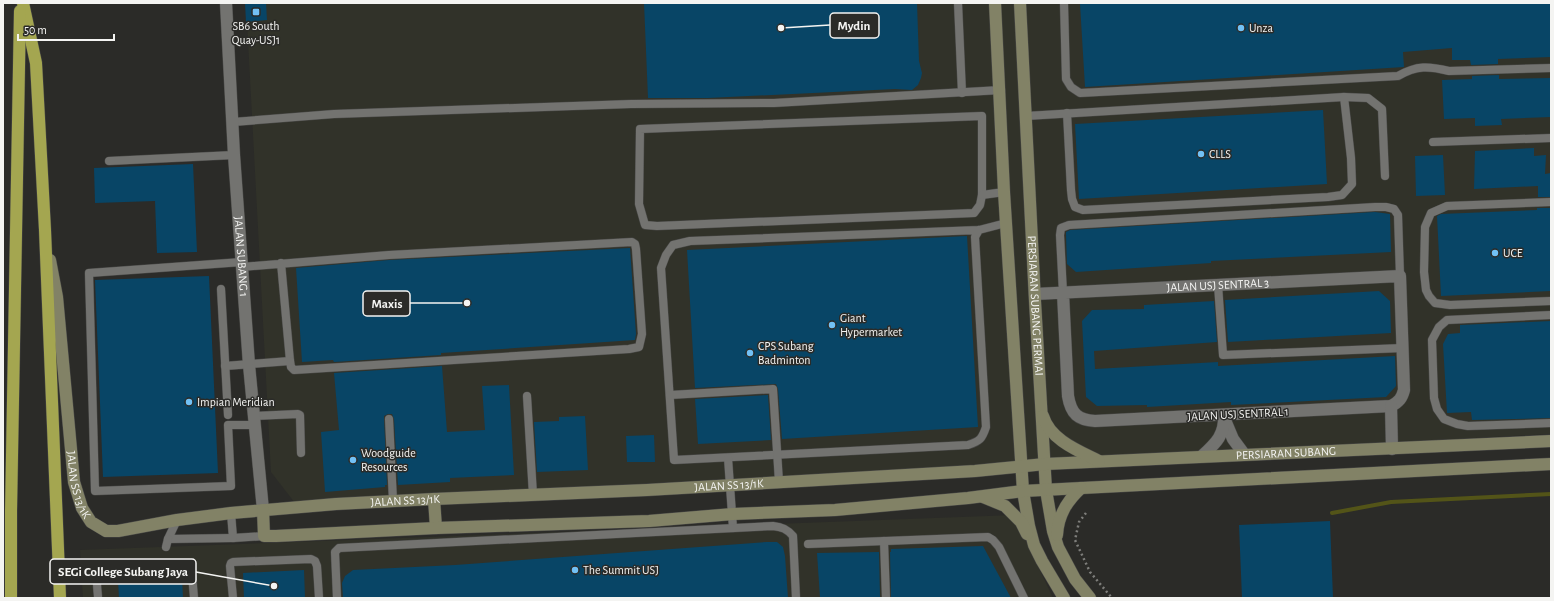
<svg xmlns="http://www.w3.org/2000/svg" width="1554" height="601" font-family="'Alegreya Sans',sans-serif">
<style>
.built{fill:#313229}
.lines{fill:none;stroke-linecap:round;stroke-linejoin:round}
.stream{stroke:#535418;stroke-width:4}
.building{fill:#084566}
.lane-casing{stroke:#494947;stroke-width:9}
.street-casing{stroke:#494947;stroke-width:13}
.secondary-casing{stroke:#494947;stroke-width:13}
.highway-casing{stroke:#494947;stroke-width:13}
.path{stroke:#7e7e7b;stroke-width:2.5;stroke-dasharray:2 3;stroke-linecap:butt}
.lane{stroke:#737370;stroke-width:8}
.street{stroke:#737370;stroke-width:12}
.secondary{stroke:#828266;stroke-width:12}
.highway{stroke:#a4a650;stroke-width:12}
.poi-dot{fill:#72c1f5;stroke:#2b2b28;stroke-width:1.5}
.labels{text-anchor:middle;stroke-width:3;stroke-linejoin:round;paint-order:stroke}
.poi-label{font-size:12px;fill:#f4f4f2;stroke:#2b2b28;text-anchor:start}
.street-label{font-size:12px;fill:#f4f4f2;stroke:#2b2b28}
.leader{fill:none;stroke:#f4f4f2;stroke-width:1.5}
.callout-dot{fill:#f4f4f2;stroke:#2b2b28;stroke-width:1.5}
.callout{fill:#2b2b28;stroke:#f4f4f2;stroke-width:1.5}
.callout-label{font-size:13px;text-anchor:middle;font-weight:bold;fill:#f4f4f2}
</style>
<rect width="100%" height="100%" fill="#2b2b28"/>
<!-- built -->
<g class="built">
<polygon points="246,3 1551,3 1551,434 295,503 271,472"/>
<polygon points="1014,515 1053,598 83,598 80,550"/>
</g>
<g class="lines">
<!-- stream -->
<polyline class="stream" points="1332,513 1391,502 1551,494"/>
</g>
<!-- building -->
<g class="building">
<polygon points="245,3 266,3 267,20 246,22"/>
<polygon points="644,3 917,3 919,61 922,73 921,78 918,85 912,90 895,89 708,98 648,98"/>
<polygon points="1093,3 1551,3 1551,57 1498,59 1498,64 1471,65 1470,60 1452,60 1452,48 1403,52 1404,67 1085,87 1080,4"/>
<polygon points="1499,75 1499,79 1551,78 1551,117 1501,119 1502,125 1475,126 1475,118 1444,119 1442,80 1472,79 1472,76"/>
<polygon points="1323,110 1327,184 1079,199 1075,124"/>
<polygon points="1534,148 1534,156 1546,155 1545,174 1551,173 1551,197 1538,197 1538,186 1474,189 1475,151"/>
<polygon points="1443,155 1445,195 1416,196 1415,156"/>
<polygon points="193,164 197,252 157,253 155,201 95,203 94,168"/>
<polygon points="1537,208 1551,208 1551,291 1441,296 1437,216 1441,214 1537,210"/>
<polygon points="1375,212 1390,214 1391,252 1211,261 1211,263 1076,272 1067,264 1066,235 1066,232 1070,230"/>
<polygon points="967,236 978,427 782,439 778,389 776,384 695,388 687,250"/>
<polygon points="630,248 636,334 635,340 441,353 441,355 334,362 333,360 302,362 296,268 389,260"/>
<polygon points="209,276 218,473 103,477 95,280"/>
<polygon points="1379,291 1390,301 1391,333 1228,342 1225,300"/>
<polygon points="1214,301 1217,342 1094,351 1095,369 1218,362 1218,366 1395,356 1396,386 1386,397 1231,405 1231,402 1147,407 1147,405 1097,406 1086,397 1082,321 1092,310 1144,309 1144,305"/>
<polygon points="1551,321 1551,418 1472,420 1471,412 1447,413 1443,344 1448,334 1460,333 1460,325"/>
<polygon points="442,366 447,432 485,430 482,386 509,385 514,475 450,478 450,482 398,485 394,419 392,414 388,414 384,416 384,419 387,485 385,485 385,487 325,492 321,432 339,430 334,373"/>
<polygon points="768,395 771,440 698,444 695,399"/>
<polygon points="585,416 588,470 537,472 534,422 559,421 559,417"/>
<polygon points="654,435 655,462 627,462 626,436"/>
<polygon points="1330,521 1333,598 1242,598 1239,525"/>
<polygon points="767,542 777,542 783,547 785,556 788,598 343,598 342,583 345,576 353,570 455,565"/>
<polygon points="983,546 1011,598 891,598 890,552 891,552 891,549"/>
<polygon points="879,552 880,598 820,598 817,553"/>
<polygon points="304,570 305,598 244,598 243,573"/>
<polygon points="182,577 183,598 119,598 118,580"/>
</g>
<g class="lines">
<!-- lane casing -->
<g class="lane-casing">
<g id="lane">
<polyline points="958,3 962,93"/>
<path d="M1064 3 1066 79 1071 87 1080 93 1398 76C1417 65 1429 66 1449 71L1551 68"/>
<polyline points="1067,113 1071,190 1072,199 1075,207 1083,210 1328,197 1342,195 1352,184 1351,158 1344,97"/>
<polygon points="982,116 982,195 980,205 974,213 657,226 645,225 639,204 640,129"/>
<polyline points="1026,116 1344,97 1368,98 1382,109 1385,176"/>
<polyline points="233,122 334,114 631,104 774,103 1001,90"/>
<polyline points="1433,142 1551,138"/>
<polyline points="109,161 234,155"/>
<polyline points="982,195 1004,192"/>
<polyline points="1551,202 1447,206 1431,213 1425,227 1424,272 1426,290 1429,296 1435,303 1450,305 1551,301"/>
<path d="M979 230 975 237 986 427C982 439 980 441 968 445L674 460 661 268 666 255 673 245 690 241 979 230 1006 223"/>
<polyline points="242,262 89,273 95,491 231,486 228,425 254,425"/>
<polyline points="242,267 389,255 632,242 635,244 636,249 642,334 639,347 629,349 294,370 291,367 290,361 281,263"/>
<polyline points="1218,285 1223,355 1403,348"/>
<polyline points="221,289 228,415"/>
<polyline points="1063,293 1060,235 1061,228 1069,225 1375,207 1386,207 1394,209 1398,215 1400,276"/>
<polyline points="1551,315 1447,320 1439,327 1432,340 1434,398 1437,409 1444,419 1457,424 1468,426 1551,423"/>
<polyline points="225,366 290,361"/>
<polyline points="670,395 773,389 779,482"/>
<polyline points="527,396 533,495"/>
<polyline points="253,416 298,414 300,415 301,453"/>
<polyline points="389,419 393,501"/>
<polyline points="728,458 733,528"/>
<polyline points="231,513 233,538 264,536"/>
<polyline points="177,520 168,539 233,538"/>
<polyline points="884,541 886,598"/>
<polyline points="808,544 988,537 993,540 999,547 1024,598"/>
<polyline points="166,547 168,539"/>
<path d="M98 598C98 590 94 577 102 572L183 566 190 567 192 574 194 598"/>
<polyline points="233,598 230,566 231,563 233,562 311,559 315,561 317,566 319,598"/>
<path d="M337 598 335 552 339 548 773 526C782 527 787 529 793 536L796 598"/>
</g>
</g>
<!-- street casing -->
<g class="street-casing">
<g id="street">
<path id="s1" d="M226 3 234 155 249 365 263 510"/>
<path id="s2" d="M1035 294 1400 276 1404 390C1402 398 1399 402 1391 406L1095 421C1078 420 1071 414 1068 396L1063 293"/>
<polyline points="1391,406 1392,449"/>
<polyline points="1225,420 1233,439 1244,454"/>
<path d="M1202 456C1216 443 1225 435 1224 415"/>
</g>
</g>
<!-- secondary casing -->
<g class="secondary-casing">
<g id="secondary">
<polyline points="995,3 1004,192 1023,491 1029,526 1034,545 1042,561 1064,598"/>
<path id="s3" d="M1020 3 1035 301 1046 490 1053 531 1058 547 1075 579 1090 598"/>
<path id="s4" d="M50 260 57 297 74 482 82 508 91 522 106 531H118L177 520 231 513 336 504 434 499 647 490 975 471 1045 464 1551 441"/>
<path d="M1043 416C1050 440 1079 451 1099 461"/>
<polyline points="983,497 1005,506 1021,522 1027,534"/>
<polyline points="434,499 436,528"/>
<polyline points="263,510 264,536 276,536 436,528 649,521 733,514 835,510 968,498 1023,491 1551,464"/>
<path d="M1057 535C1058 515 1067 501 1081 488"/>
</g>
</g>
<!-- highway casing -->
<g class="highway-casing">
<g id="highway">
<polyline points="23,3 36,63 45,230 60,598"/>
<polyline points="11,598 11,511 20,11"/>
</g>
</g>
<!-- path -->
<polyline class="path" points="1086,513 1079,522 1075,540 1090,572 1112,598"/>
<!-- lane -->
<use href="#lane" class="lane"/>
<!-- street -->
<use href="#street" class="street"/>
<!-- secondary -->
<use href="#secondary" class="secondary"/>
<!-- highway -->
<use href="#highway" class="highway"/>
</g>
<!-- markers -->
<g class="poi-dot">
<rect x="252" y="8" width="8" height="8" rx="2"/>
<circle cx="1241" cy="28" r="4"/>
<circle cx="1201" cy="154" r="4"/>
<circle cx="1495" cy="253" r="4"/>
<circle cx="832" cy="325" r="4"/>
<circle cx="750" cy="353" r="4"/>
<circle cx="189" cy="402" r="4"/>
<circle cx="353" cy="460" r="4"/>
<circle cx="575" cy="570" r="4"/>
</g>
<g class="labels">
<!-- poi labels -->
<g class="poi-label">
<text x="256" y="30" text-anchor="middle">SB6 South<tspan x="256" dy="14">Quay-USJ1</tspan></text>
<text x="1249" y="32">Unza</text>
<text x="1209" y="158">CLLS</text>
<text x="1503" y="257">UCE</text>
<text x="840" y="322">Giant<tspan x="840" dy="14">Hypermarket</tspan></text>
<text x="758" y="350">CPS Subang<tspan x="758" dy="14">Badminton</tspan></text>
<text x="197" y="406">Impian Meridian</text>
<text x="361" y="457">Woodguide<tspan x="361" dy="14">Resources</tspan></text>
<text x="583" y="574">The Summit USJ</text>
</g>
<!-- street labels -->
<g class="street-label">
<text dy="4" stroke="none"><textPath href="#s1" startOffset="254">JALAN SUBANG 1</textPath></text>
<text dy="4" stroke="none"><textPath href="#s2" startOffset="183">JALAN USJ SENTRAL 3</textPath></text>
<text dy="4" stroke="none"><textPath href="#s3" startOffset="303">PERSIARAN SUBANG PERMAI</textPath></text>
<text transform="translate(1238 414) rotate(-3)" y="4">JALAN USJ SENTRAL 1</text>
<text dy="4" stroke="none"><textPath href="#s4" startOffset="1468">PERSIARAN SUBANG</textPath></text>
<text dy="4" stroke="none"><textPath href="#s4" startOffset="227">JALAN SS 13/1K</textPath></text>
<text dy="4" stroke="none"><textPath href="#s4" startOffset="910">JALAN SS 13/1K</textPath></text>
<text dy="4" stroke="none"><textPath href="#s4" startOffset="586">JALAN SS 13/1K</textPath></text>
</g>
</g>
<!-- callouts -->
<path class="leader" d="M781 28L830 25M467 303L410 303M274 586L196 572"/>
<g class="callout-dot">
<circle cx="781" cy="28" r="4"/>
<circle cx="467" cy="303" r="4"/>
<circle cx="274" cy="586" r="4"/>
</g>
<g class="callout">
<rect x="830" y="13" width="49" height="25" rx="4"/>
<rect x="363" y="291" width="47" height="25" rx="4"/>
<rect x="50" y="559" width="146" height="25" rx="4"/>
</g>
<g class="callout-label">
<text x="854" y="30">Mydin</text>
<text x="387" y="308">Maxis</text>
<text x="123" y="576">SEGi College Subang Jaya</text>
</g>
<!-- border -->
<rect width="1554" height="601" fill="none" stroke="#f4f4f2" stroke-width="8"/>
<!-- scale -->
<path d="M18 34v6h96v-6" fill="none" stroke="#f4f4f2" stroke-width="2"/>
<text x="24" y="34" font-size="12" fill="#f4f4f2" stroke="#2b2b28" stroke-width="3" paint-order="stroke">50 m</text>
</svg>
